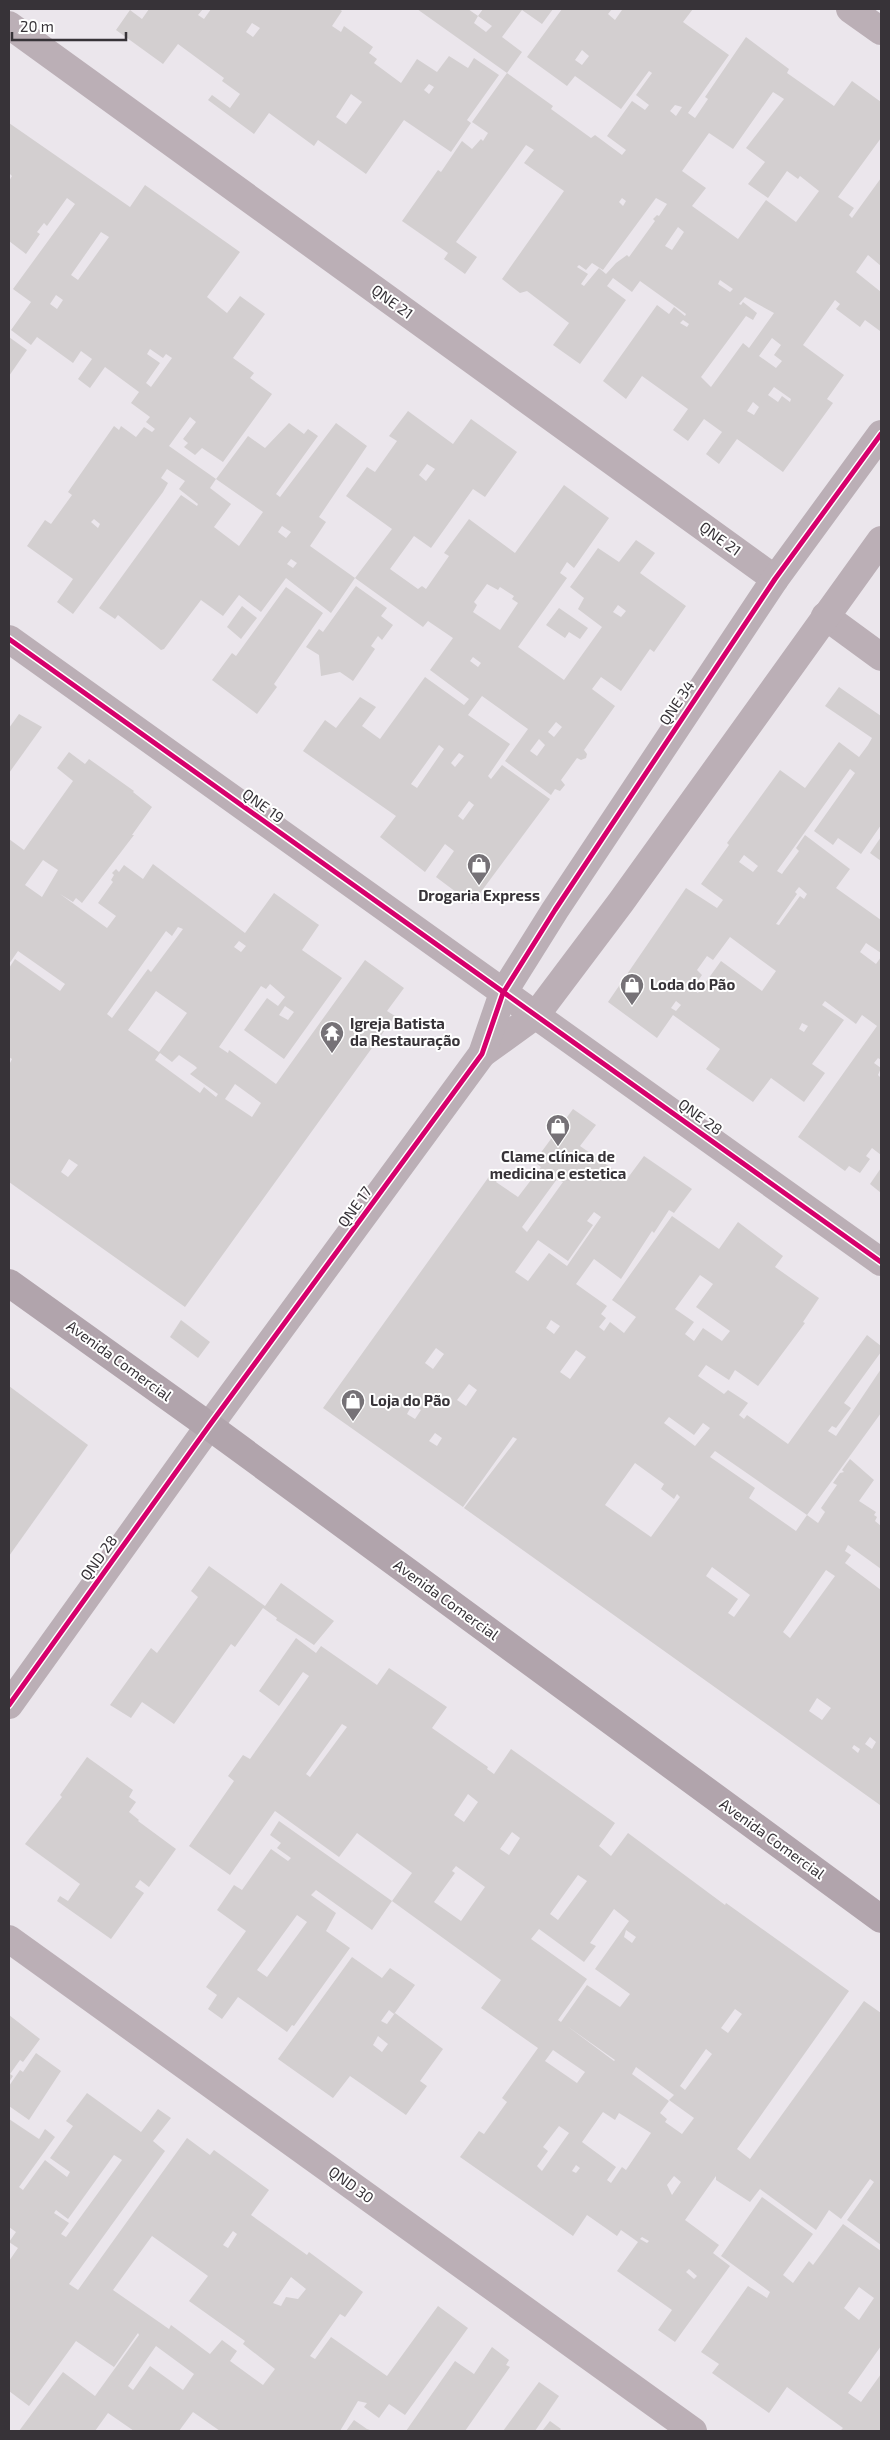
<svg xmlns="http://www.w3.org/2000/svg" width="890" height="2440" font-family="'Exo 2',sans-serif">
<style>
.building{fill:#d3cfd0;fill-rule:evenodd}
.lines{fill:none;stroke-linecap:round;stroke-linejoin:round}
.minor{stroke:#bbafb6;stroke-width:28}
.secondary{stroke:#b1a4ac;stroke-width:28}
.cycleway-casing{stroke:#fff;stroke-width:8}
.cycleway{stroke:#d6006c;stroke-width:5}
.labels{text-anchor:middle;stroke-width:4;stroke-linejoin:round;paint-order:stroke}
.street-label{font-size:15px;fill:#373338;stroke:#fff}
.poi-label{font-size:15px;font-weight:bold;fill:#373338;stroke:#fff;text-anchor:start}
</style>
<rect width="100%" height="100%" fill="#ebe6ec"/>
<!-- building -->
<g class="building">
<path d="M149 9H203L198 15 204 19 211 9H339L342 11 332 26 341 32 344 26 373 47 369 53 377 59 374 63 401 83 417 59 437 72 449 56 468 68 474 58 499 75 467 120 471 123 451 152 404 120 366 174 318 140 314 146 269 113 254 134 208 100 212 95 230 108 240 94 222 81 224 78 178 44 163 64 116 30 130 10 142 19ZM252 23 260 28 253 37 246 32ZM429 84 434 87 429 94 424 90ZM351 94 362 102 346 124 336 117Z"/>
<path d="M417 9H468L478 16 483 9H553L542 24 522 10 502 37 522 52 507 73ZM478 16 492 26 486 32 474 23Z"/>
<path d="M562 9H612L608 14 615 20 622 10 620 9H693L683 22 729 55 688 113 695 118 708 99 705 97 746 37 789 69 787 73 834 106 852 81 881 102V138L838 197 854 208 849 215 852 218 881 178V266L868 255 856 272 881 292V329L880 331 865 320 860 327 836 309 840 304 835 300 803 345 844 375 827 399 833 403 783 472 737 439 719 464 706 454 722 432 704 419 688 441 673 430 688 409 642 376 626 399 603 381 657 305 669 314 674 307 685 316 686 314 640 281 632 292 613 278 607 286 626 300 580 364 553 345 569 323 527 291 520 293 502 279 564 191 524 163 534 150 526 145 456 242 477 257 465 274 444 259 448 253 402 221 438 170 441 172 462 141 472 149 481 139 483 141 488 133 472 122 507 73 553 106 551 109 591 138 595 135 622 155 626 150 607 136 632 101 645 110 649 105 636 95 652 73 649 71 621 109 575 76 567 86 527 57ZM582 50 589 56 582 65 575 60ZM773 92 784 99 746 148 765 162 748 184 768 198 787 171 798 179 800 176 819 191 796 222 766 200 738 239 692 206 706 188 682 171 709 133 733 149ZM675 105 682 107 676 116 670 111ZM622 198 626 201 623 206 619 202ZM656 198 667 204 659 216 657 215 653 219 655 221 629 257 627 255 616 263 606 274 599 268 584 286 581 284 588 274 577 267 579 265 586 270 592 263 603 270ZM678 227 684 232 672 250 665 246ZM720 280 733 289 730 292 718 284ZM745 297 774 313 749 348 743 343 711 387 701 377 746 316 753 320 757 313 743 302 741 305 739 304ZM683 320 689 324 687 327 680 323ZM772 338 781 345 774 355 782 361 776 368 759 356ZM774 387 791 399 790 402 782 396 778 402 768 395ZM753 402 759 407 754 415 747 411Z"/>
<path d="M9 123 130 207 145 185 240 252 207 297 227 313 240 296 265 314 233 358 254 373 250 378 272 394 223 462 202 448 195 455 184 447 188 443 183 439 196 422 190 417 169 446 216 479 210 488 231 504 214 527 239 546 263 512 216 479 248 436 265 448 289 423 304 434 308 429 318 436 276 494 280 497 336 423 367 446 319 517 326 522 310 546 355 578 331 613 286 578 261 612 239 595 223 616 201 600 164 649 161 650 118 615 115 619 99 608 181 495 197 506 198 504 179 489 185 481 167 469 161 478 168 483 163 492 73 614 57 602 73 579 27 546 45 520 51 524 72 495 68 492 114 426 119 430 121 426 136 437 144 427 152 432 155 429 146 422 150 417 131 403 139 392 105 367 90 388 78 379 92 359 81 351 73 363 37 337 31 345 11 330 31 302 13 289 75 204 67 198 47 226 44 223 37 232 40 234 26 254 9 241V181L12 176 9 173ZM101 232 109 237 78 280 71 275ZM56 295 63 300 57 309 50 304ZM150 349 163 358 166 354 172 358 151 387 146 383 160 363 147 354ZM94 519 100 524 98 528 91 522ZM282 526 291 532 286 538 278 532ZM291 559 297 563 293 568 287 564Z"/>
<polygon points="9,337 27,350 9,376"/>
<path d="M408 411 453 444 471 419 517 452 485 497 473 489 431 548 414 536 390 569 418 589 422 586 426 589 449 556 444 553 469 519 515 553 564 485 609 518 574 568 567 562 560 573 567 578 518 647 564 680 602 627 578 609 584 598 570 587 598 548 619 562 636 540 655 553 640 573 686 606 654 652 650 649 621 691 601 677 592 689 615 706 584 750 587 754 586 758 581 760 577 758 561 780 565 785 560 791 555 789 551 795 505 761 528 729 482 696 468 715 510 744 488 776 491 779 502 765 550 799 472 904 436 877 454 851 445 844 425 872 380 837 396 816 303 751 325 720 336 728 360 697 376 707 362 726 380 739 425 677 464 705 469 699 430 670 453 638 428 621 423 627 355 578 392 529 346 496 367 467 375 472 397 441 389 436ZM427 464 435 469 426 481 419 475ZM487 584 498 590 500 587 514 596 512 599 518 603 500 630 473 612 477 605 474 602ZM618 605 626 611 621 617 613 612ZM473 657 481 663 478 667 470 661ZM556 722 562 727 554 737 548 732ZM539 739 545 745 537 756 530 751ZM439 745 444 749 417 788 411 784ZM459 753 464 756 455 767 451 763ZM469 801 474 805 463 820 458 816Z"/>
<polygon points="356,586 387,608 381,616 393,625 382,640 378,636 371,646 375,649 353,681 340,672 321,676 319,655 306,647 319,629 323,632"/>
<polygon points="286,587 323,613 274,684 277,687 257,714 212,680 232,653 236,656"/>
<polygon points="242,606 257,618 241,639 227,627"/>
<polygon points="559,608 588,628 580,639 569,632 565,638 546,625"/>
<path d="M839 687 881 716V825L861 854 838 838 833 845 814 831 855 773 850 769 777 871 782 874 784 871 799 851 796 848 805 835 850 869 836 888 881 920V953L866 943 860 952 876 964 881 957V1060L878 1058 874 1063 881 1068 878 1075 881 1078V1155L872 1148 866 1156 870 1159 860 1173 849 1166 845 1171 798 1137 877 1026 862 1015 856 1024 825 1001 822 1005 844 1020 812 1064 825 1073 804 1102 771 1078 753 1102 706 1069 720 1049 673 1015 657 1038 608 1002 686 888 717 908 723 900 701 884 729 845 727 843 780 770 805 788 839 742 859 757 868 745 872 738 825 706ZM744 855 758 866 753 872 739 862ZM799 887 807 894 804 899 800 896 779 925 776 924 797 894 795 892ZM730 937 776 971 762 991 721 961 698 993 692 989 702 975 697 970 707 956 713 960ZM658 982 663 985 658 989 655 987ZM676 1001 681 1005 676 1011 671 1008ZM802 1023 808 1026 804 1032 799 1029Z"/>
<polygon points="19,714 42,727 9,773 9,728"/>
<path d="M69 752 85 764 89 759 134 791 133 792 152 807 132 835H134L82 903 76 898 73 902 60 894 107 928 116 916 98 903 113 882 111 880 114 875 112 873 116 869 119 872 124 865 143 879 153 864 245 933 274 893 319 925 302 950 342 978 284 1059 244 1030 267 998 278 1006 285 997 270 984 266 989 261 986 219 1047 228 1053 229 1050 276 1084 365 960 404 988 387 1011 395 1016 185 1307 9 1182V1065L12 1059 9 1057V968L15 959 60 991 65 984 18 951 9 964V839L24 850 73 781 57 768ZM43 860 58 870 42 897 25 885ZM178 927 183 929 151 972 148 969 112 1018 107 1014 166 931 172 936ZM239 941 246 946 241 952 234 947ZM156 991 187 1013 159 1052 128 1030ZM285 1006 294 1012 288 1020 279 1015ZM160 1053 172 1062 179 1055 195 1066 197 1068 190 1074 218 1094 216 1097 204 1087 200 1093 155 1060ZM235 1084 261 1103 252 1117 225 1099ZM69 1159 78 1165 68 1177 61 1172Z"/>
<polygon points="881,837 881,861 870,853"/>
<path d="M573 1109 596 1125 580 1146 627 1179 644 1156 692 1189 674 1213 669 1210 654 1233 652 1231 621 1279 594 1259 576 1284 607 1306 601 1314 606 1318 599 1327 604 1331 610 1322 624 1333 636 1317 612 1300 672 1216 719 1249 738 1222 783 1256 775 1267 819 1298 803 1322 805 1323 758 1386 735 1370 729 1380 706 1365 698 1376 724 1394 728 1390 748 1403 739 1415 744 1419 747 1415 788 1444 867 1335 881 1346V1352L844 1403 851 1408 836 1428 832 1426 828 1431 836 1436 881 1369V1413L807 1515 715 1451 710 1457 755 1488 749 1498 796 1531 807 1515 818 1523 825 1512 821 1508 837 1485 833 1483 840 1473 844 1472 842 1470 850 1459 874 1480 859 1501 876 1512 874 1515 877 1517 875 1521 881 1526V1569L848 1545 845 1551 851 1555 845 1563 881 1590 880 1805 464 1508 517 1439 513 1437 463 1507 323 1408 493 1171 500 1176 496 1182 518 1197 541 1167 534 1162ZM557 1179 563 1182 527 1232 522 1227ZM594 1212 601 1217 567 1266 549 1253 528 1281 515 1272 538 1240 568 1261 593 1225 587 1221ZM700 1275 713 1284 696 1307 730 1331 722 1341 703 1328 694 1341 685 1334 694 1322 675 1309ZM551 1320 560 1326 554 1334 546 1328ZM436 1348 444 1354 433 1369 425 1363ZM576 1350 586 1357 570 1379 560 1372ZM469 1384 477 1390 466 1406 457 1400ZM412 1405 421 1410 415 1419 407 1414ZM669 1417 694 1435 703 1423 710 1428 695 1446 664 1423ZM435 1433 442 1438 437 1446 429 1441ZM635 1463 664 1484 661 1489 674 1499 677 1494 680 1497 651 1537 605 1505ZM712 1567 750 1595 734 1617 728 1613 738 1599 706 1576ZM826 1570 835 1576 790 1638 783 1632ZM817 1698 831 1708 822 1720 809 1711ZM870 1737 876 1742 872 1749 865 1744ZM854 1745 860 1749 858 1753 852 1748Z"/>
<polygon points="881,1168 881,1193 870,1184"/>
<polygon points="181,1320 210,1342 198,1358 170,1337"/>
<polygon points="9,1386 88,1445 9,1556"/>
<polygon points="209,1566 265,1606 281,1583 334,1621 314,1645 276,1620 277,1618 263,1608 235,1647 231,1644 174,1724 142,1702 131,1718 110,1705 151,1648 157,1653 198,1597 191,1591"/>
<path d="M296 1638 316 1653 321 1646 377 1685 389 1668 447 1707 432 1728 488 1767 487 1769 494 1774 511 1749 615 1823 599 1846 611 1856 628 1833 725 1905 726 1903 849 1991 737 2149 750 2159 864 2001 881 2013V2245L847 2220 874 2182 870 2179 841 2219 829 2210 816 2230 760 2189 750 2202 716 2180V2176L685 2220 719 2245 713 2253 730 2266 675 2342 658 2330 672 2310 617 2271 638 2242 621 2230 617 2236 587 2215 573 2236 460 2157 479 2131 484 2134 507 2102 502 2098 538 2048 481 2008 501 1980 392 1901 372 1930 316 1890 311 1895 336 1913 326 1931 350 1948 294 2026 292 2025 287 2032 238 1997 222 2019 208 2009 217 1995 206 1987 246 1931 217 1910 234 1885 242 1890 271 1849 288 1861 291 1858 277 1848 281 1843 270 1835 279 1821 392 1901 412 1873 357 1833 339 1857 275 1811 230 1875 189 1846 234 1781 228 1776 243 1755 250 1759 309 1676 303 1672 279 1706 259 1691ZM342 1724 347 1727 310 1777 306 1774ZM468 1794 478 1802 464 1822 454 1815ZM512 1832 520 1838 509 1855 500 1849ZM456 1866 485 1887 461 1921 434 1902 455 1873 452 1871ZM578 1875 587 1881 558 1920 550 1914ZM614 1909 629 1921 595 1969 630 1994 620 2007 587 1985 561 2022 558 2020 587 1979 531 1939 539 1929 584 1962 596 1946 590 1943ZM297 1915 307 1922 267 1977 257 1970ZM626 1930 636 1937 632 1943 624 1937ZM735 2009 742 2014 728 2033 721 2028ZM567 2026 615 2060 614 2061ZM706 2049 712 2054 685 2090 680 2086ZM553 2050 585 2072 577 2083 545 2061ZM636 2067 674 2095 669 2100 694 2118 682 2134 665 2122 667 2119 660 2113 669 2101 632 2074ZM603 2112 615 2120 619 2113 651 2133 626 2170 622 2167 611 2183 607 2180 616 2167 582 2142ZM559 2126 569 2133 542 2171 537 2166 548 2151 543 2147ZM576 2165 580 2168 576 2173 572 2171ZM674 2176 681 2182 672 2195 667 2185ZM642 2237 649 2241 647 2243 640 2239ZM689 2269 697 2276 694 2279 686 2272Z"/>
<polygon points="87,1757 133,1790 129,1797 136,1802 129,1812 139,1820 138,1821 176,1849 149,1887 140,1880 135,1887 144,1893 111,1939 57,1901 60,1896 68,1901 80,1884 25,1844 62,1797 60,1795"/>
<path d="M352 1957 382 1978 390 1968 415 1985 394 2014 389 2010 381 2021 387 2024 395 2013 443 2049 420 2081 427 2086 406 2115 350 2076 333 2098 278 2059ZM378 2036 388 2044 382 2052 373 2045Z"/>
<polygon points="9,2015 40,2039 23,2062 20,2060 10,2074 13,2076 9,2082"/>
<polygon points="36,2053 61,2071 29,2120 9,2106 9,2086 20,2070 23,2072"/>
<path d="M87 2093 141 2132 158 2109 171 2118 153 2141 165 2151 69 2284 78 2290 187 2138 210 2155 214 2150 269 2190 251 2215 307 2255 309 2252 363 2292 345 2317 340 2314 310 2356 315 2359 331 2337 387 2376 438 2306 468 2328 405 2415 389 2404 379 2418 364 2407 367 2403 358 2401 340 2431H220L193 2412 179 2431H134L108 2413 95 2431H19L63 2372 95 2396 139 2335 138 2333 114 2367 76 2341 29 2406 9 2391V2261L18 2248 9 2242 16 2232 9 2227V2119L39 2139 45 2129 55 2137 19 2187 23 2190 45 2160 67 2177 70 2172 50 2158 73 2126 66 2121ZM114 2155 122 2160 66 2237 61 2234 69 2223 54 2213 56 2210 68 2219ZM233 2231 237 2234 228 2248 223 2245ZM152 2236 208 2276 189 2301 245 2341 243 2344 275 2369 263 2385 230 2361 237 2351 222 2340 210 2354 171 2325 169 2329 113 2290ZM291 2277 306 2289 298 2299 286 2297 281 2306 273 2303ZM156 2346 194 2374 183 2390 150 2366 133 2390 128 2386Z"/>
<path d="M762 2197 813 2234 783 2275 793 2283 809 2261 813 2265 843 2224 881 2251V2346L848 2393 861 2402 881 2374V2431H840L843 2428 787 2387 769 2413 712 2373 719 2364 701 2352 748 2286 767 2298 770 2292 721 2256ZM859 2287 874 2298 859 2320 844 2308Z"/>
<polygon points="492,2347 509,2360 506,2365 510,2367 465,2431 406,2431 455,2361 474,2374"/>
<polygon points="539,2382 559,2396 535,2431 503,2431"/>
<polygon points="354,2420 367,2429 373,2431 346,2431"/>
<polygon points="550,2421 561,2429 559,2431 542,2431"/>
</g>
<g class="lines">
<!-- minor -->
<g class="minor">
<polyline points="850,9 881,31"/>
<polyline points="9,25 775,579"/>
<polyline points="825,616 881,657"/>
<polyline points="9,639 881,1262"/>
<polyline points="482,1054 536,1015 621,902 881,540"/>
<polyline points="9,1705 209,1426 482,1054 503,993 555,910 775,579 881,434"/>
<polyline points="9,1939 693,2431"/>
</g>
<!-- secondary -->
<polyline class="secondary" points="9,1283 209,1426 881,1919"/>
<!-- cycleway casing -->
<g class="cycleway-casing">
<g id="cycleway">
<polyline points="9,639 881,1262"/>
<polyline points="9,1705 209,1426 482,1054 503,993 555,910 775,579 881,434"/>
</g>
</g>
<!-- cycleway -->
<use href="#cycleway" class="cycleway"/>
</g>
<!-- icons -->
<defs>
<g id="shop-pin" transform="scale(1.25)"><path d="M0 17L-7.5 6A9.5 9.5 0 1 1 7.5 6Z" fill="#767277" stroke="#fff"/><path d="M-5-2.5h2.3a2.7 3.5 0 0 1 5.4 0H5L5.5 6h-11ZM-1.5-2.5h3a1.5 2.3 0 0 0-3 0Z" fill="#fff"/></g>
<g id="temple-pin" transform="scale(1.25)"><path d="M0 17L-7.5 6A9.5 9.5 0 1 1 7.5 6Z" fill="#767277" stroke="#fff"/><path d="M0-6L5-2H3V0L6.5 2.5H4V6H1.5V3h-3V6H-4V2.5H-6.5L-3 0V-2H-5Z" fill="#fff"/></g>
</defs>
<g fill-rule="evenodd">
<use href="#shop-pin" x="479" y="865"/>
<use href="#shop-pin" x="632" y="985"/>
<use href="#temple-pin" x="332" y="1033"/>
<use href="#shop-pin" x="558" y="1126"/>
<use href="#shop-pin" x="353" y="1401"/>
</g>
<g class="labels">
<!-- street labels -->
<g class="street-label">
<text transform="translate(392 302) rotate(36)" y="5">QNE 21</text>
<text transform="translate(720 539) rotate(36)" y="5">QNE 21</text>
<text transform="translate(677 703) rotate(-56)" y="5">QNE 34</text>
<text transform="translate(263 806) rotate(36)" y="5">QNE 19</text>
<text transform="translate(700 1117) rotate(36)" y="5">QNE 28</text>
<text transform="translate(355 1207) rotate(-54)" y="5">QNE 17</text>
<text transform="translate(119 1361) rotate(36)" y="5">Avenida Comercial</text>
<text transform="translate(99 1558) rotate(-54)" y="5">QND 28</text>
<text transform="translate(446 1600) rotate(36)" y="5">Avenida Comercial</text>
<text transform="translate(772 1839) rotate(36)" y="5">Avenida Comercial</text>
<text transform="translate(351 2185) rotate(36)" y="5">QND 30</text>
</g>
<!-- poi labels -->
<g class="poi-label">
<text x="479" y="901" text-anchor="middle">Drogaria Express</text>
<text x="650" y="990">Loda do Pão</text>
<text x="350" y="1029">Igreja Batista<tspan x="350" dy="17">da Restauração</tspan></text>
<text x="558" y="1162" text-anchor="middle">Clame clínica de<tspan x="558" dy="17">medicina e estetica</tspan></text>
<text x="370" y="1406">Loja do Pão</text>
</g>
</g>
<!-- border -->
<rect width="890" height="2440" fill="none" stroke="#373338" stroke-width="20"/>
<!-- scale -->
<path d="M12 32v8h114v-8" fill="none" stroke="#373338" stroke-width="2.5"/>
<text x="20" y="32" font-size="15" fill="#373338" stroke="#ffffff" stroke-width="4" paint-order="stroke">20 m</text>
</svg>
